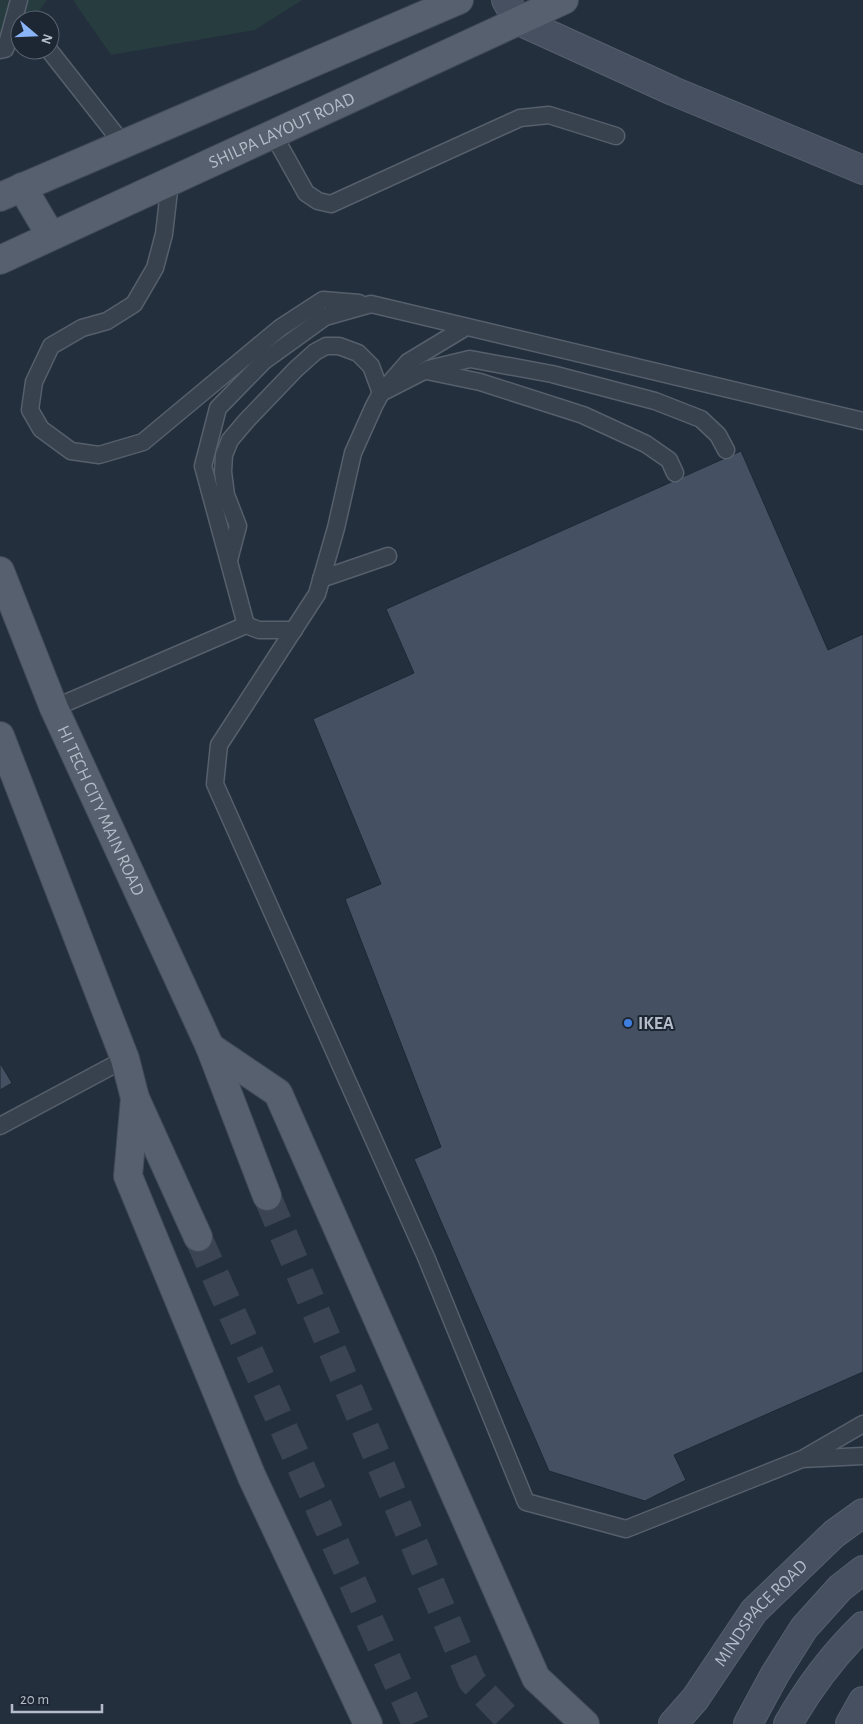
<svg xmlns="http://www.w3.org/2000/svg" width="863" height="1724" font-family="'Alegreya Sans',sans-serif">
<style>
.green{fill:#263c3f}
.building{fill:#455162;stroke:#1f2835}
.lines{fill:none;stroke-linecap:round;stroke-linejoin:round}
.primary-tunnel{stroke:#3a4453;stroke-width:28;stroke-dasharray:28 14;stroke-linecap:butt}
.service-casing{stroke:#565f6c;stroke-width:19}
.secondary-casing{stroke:#565f6c;stroke-width:30}
.primary-casing{stroke:#414a57;stroke-width:30}
.service{stroke:#38414e;stroke-width:16}
.secondary{stroke:#465061;stroke-width:28}
.primary{stroke:#56606e;stroke-width:28}
.shop-dot{fill:#3f7fe0;stroke:#1d2633;stroke-width:2}
.labels{text-anchor:middle;stroke-width:4;stroke-linejoin:round;paint-order:stroke}
.street-label{font-size:18px;fill:#b4bcc9;stroke:#1d2633}
.poi-label{font-size:18px;font-weight:bold;fill:#b4bcc9;stroke:#1d2633;text-anchor:start}
</style>
<rect width="100%" height="100%" fill="#242f3e"/>
<!-- green -->
<g class="green">
<polygon points="0,0 47,0 32,20 20,20 20,36 11,48 0,46"/>
<polygon points="73,0 302,0 255,30 111,55"/>
</g>
<!-- building -->
<g class="building">
<polygon points="741,451 828,650 863,634 863,1372 674,1455 686,1480 645,1501 549,1471 414,1159 441,1147 345,899 381,884 313,719 414,673 386,609"/>
<polygon points="0,1063 12,1083 0,1090"/>
</g>
<g class="lines">
<!-- primary-tunnel -->
<g class="primary-tunnel">
<polyline points="267,1196 472,1681 513,1724"/>
<polyline points="198,1237 416,1724"/>
</g>
<!-- service casing -->
<g class="service-casing">
<g id="service">
<polyline points="0,50 5,49 7,44 19,0"/>
<polyline points="49,50 123,144"/>
<polyline points="273,134 306,193 318,201 331,204 520,118 549,115 616,136"/>
<polyline points="170,182 164,234 155,268 134,304 107,321 82,328 51,346 34,382 30,410 41,429 71,451 99,455 143,442 280,328 323,300 359,303"/>
<polyline points="466,327 408,362 381,393 374,406 353,453 336,528 317,594 219,745 215,784 426,1257 526,1502 626,1529 802,1459 863,1456"/>
<polyline points="427,371 480,382 583,415 646,444 669,460 675,473"/>
<polyline points="229,560 238,526 226,495 223,472 224,455 230,440 247,420 296,369 315,352 326,346 339,346 358,353 371,366 381,393 428,369 470,359 552,374 655,401 701,419 718,435 726,450"/>
<polyline points="321,579 388,556"/>
<polyline points="246,625 203,466 218,408 264,361 325,317 371,304 863,421"/>
<polyline points="54,708 246,625 259,630 294,630"/>
<polyline points="0,1126 125,1059"/>
<polyline points="806,1457 863,1424"/>
</g>
</g>
<!-- secondary casing -->
<g class="secondary-casing">
<g id="secondary">
<polyline points="506,0 517,20 673,91 863,170"/>
<path id="s1" d="M673 1724 695 1699 754 1611 834 1534 863 1513"/>
<polyline points="748,1724 775,1674 804,1628 840,1588 863,1570"/>
<path d="M788 1724C808 1689 834 1654 863 1626"/>
<polyline points="850,1724 863,1701"/>
</g>
</g>
<!-- primary casing -->
<g class="primary-casing">
<g id="primary">
<polyline points="22,187 51,236"/>
<polyline points="0,197 459,0"/>
<path id="s2" d="M0 260 564 0"/>
<path id="s3" d="M0 571 54 708 210 1047 267 1196"/>
<polyline points="0,736 125,1059 135,1098 198,1237"/>
<polyline points="210,1047 278,1093 536,1678 585,1724"/>
<polyline points="135,1098 128,1176 252,1477 368,1724"/>
</g>
</g>
<!-- service -->
<use href="#service" class="service"/>
<!-- secondary -->
<use href="#secondary" class="secondary"/>
<!-- primary -->
<use href="#primary" class="primary"/>
</g>
<!-- markers -->
<circle class="shop-dot" cx="628" cy="1023" r="5"/>
<g class="labels">
<!-- street labels -->
<g class="street-label">
<text dy="6" stroke="none"><textPath href="#s2" startOffset="310">SHILPA LAYOUT ROAD</textPath></text>
<text dy="6" stroke="none"><textPath href="#s3" startOffset="260">HI TECH CITY MAIN ROAD</textPath></text>
<text dy="6" stroke="none"><textPath href="#s1" startOffset="142">MINDSPACE ROAD</textPath></text>
</g>
<!-- poi labels -->
<g class="poi-label">
<text x="638" y="1029">IKEA</text>
</g>
</g>
<!-- north arrow -->
<g transform="translate(35 35) rotate(109)"><circle r="24" fill="#1d2633" stroke="#59626f"/>
<path d="M0-4L9 19L0 12L-9 19Z" fill="#8ab4f8"/>
<text y="-8" font-size="14" font-weight="bold" text-anchor="middle" fill="#b4bcc9">N</text>
</g>
<!-- scale -->
<path d="M12 1704v8h90v-8" fill="none" stroke="#b4bcc9" stroke-width="2.5"/>
<text x="20" y="1704" font-size="15" fill="#b4bcc9" stroke="#1d2633" stroke-width="4" paint-order="stroke">20 m</text>
</svg>
